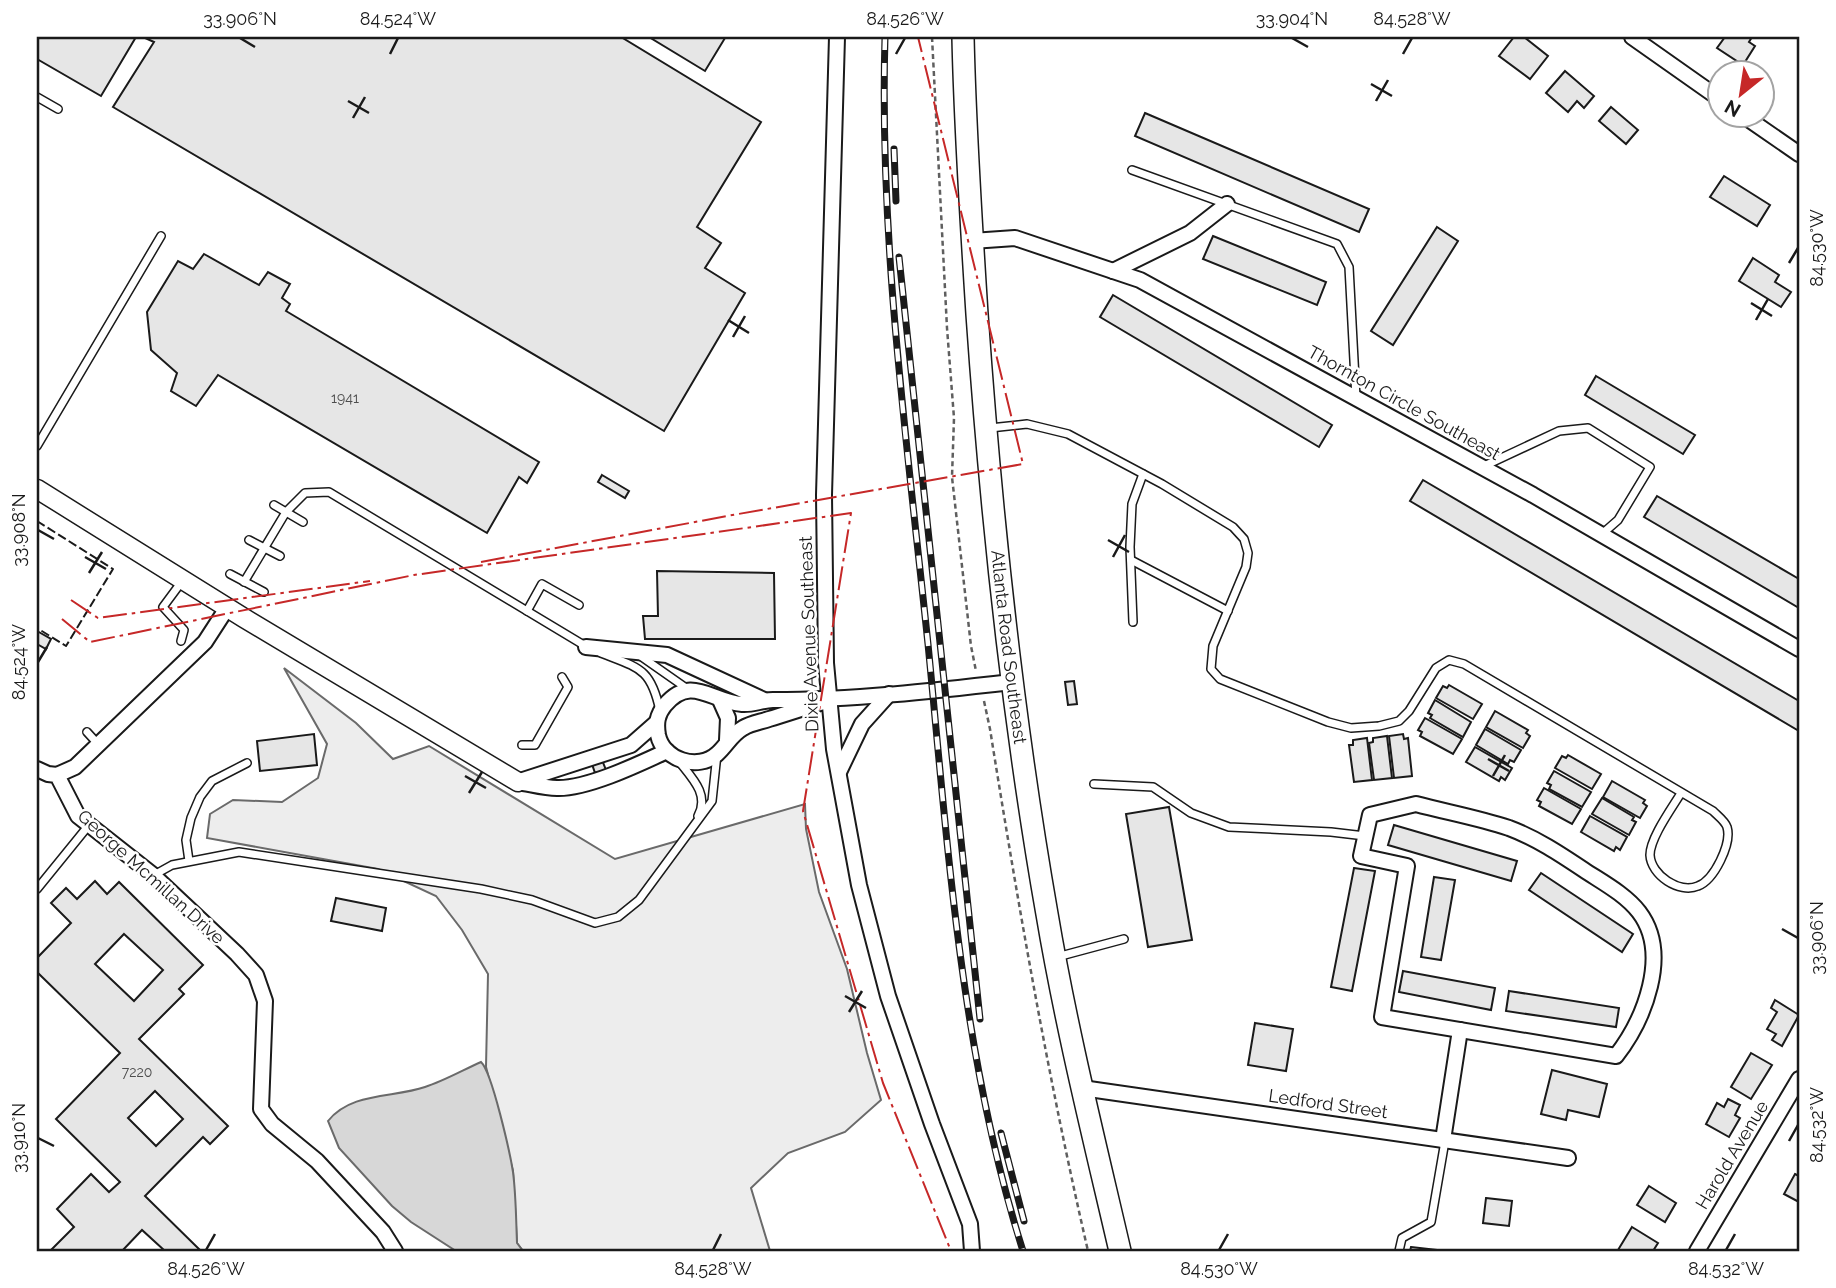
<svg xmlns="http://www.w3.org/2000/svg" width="1836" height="1288" font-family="Raleway,sans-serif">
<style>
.built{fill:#ededed;stroke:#6a6a6a;stroke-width:2}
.water{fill:#d7d7d7;stroke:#6a6a6a;stroke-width:2}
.building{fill:#e6e6e6;stroke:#1a1a1a;stroke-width:2;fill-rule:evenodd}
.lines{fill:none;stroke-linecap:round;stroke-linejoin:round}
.service-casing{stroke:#1a1a1a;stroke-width:10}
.minor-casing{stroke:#1a1a1a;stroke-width:18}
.tertiary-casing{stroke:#1a1a1a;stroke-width:21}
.secondary-casing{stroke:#1a1a1a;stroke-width:24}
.path{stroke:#5f5f5f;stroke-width:2.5;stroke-dasharray:5 3.5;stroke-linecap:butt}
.service{stroke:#fff;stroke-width:7}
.minor{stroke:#fff;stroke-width:14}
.tertiary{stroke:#fff;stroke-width:18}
.secondary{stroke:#fff;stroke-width:21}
.rail-casing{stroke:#1a1a1a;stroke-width:7}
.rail{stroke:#fff;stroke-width:4.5;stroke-dasharray:13;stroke-linecap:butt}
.fence{stroke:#1a1a1a;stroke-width:2;stroke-dasharray:9 3.5;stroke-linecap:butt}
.power{stroke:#c62828;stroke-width:2;stroke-dasharray:24 5 3.5 5;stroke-linecap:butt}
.ticks{fill:none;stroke:#1a1a1a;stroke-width:2.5}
.labels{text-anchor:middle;stroke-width:5;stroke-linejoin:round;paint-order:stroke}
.number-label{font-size:14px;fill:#4d4d4d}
.street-label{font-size:18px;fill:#1a1a1a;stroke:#fff}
.neatline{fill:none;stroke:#1a1a1a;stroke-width:2.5}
.ticks-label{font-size:18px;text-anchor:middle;fill:#1a1a1a}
</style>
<rect width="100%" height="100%" fill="#fff"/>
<!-- built -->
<polygon class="built" points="284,668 356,723 393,759 429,746 615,859 805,804 806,829 819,892 847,969 867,1053 881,1100 845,1132 788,1153 751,1188 770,1251 523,1251 517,1243 513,1171 486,1067 488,974 462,930 436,896 378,869 207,838 210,814 233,800 282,802 318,778 327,744"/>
<!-- water -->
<path class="water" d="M481 1062C492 1072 510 1153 513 1172 516 1195 516 1219 517 1243L523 1251H456L411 1222 392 1206 339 1148 328 1121C351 1092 393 1098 425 1087 444 1081 463 1070 481 1062Z"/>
<!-- building -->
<g class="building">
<polygon points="37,37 136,37 101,96 37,59"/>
<polygon points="143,37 621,37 761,122 697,227 721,243 705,268 745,293 664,431 113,107 154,42"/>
<polygon points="649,37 724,37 725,38 705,71"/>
<polygon points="1514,37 1524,37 1548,56 1530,79 1499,56"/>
<polygon points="1725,37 1752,37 1749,42 1755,46 1743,65 1717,48"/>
<polygon points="1565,71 1594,96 1584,108 1577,101 1568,112 1546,93"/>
<polygon points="1611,107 1638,130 1626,144 1599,121"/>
<polygon points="1145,113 1369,209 1359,232 1135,136"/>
<polygon points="1724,176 1770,205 1757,226 1710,197"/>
<polygon points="1437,227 1458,241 1393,345 1371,331"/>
<polygon points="1213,236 1326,282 1317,305 1203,259"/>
<polygon points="204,254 259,285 268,272 290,284 282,298 290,304 286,311 539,462 527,483 519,477 487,533 218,375 196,406 171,391 177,373 151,350 147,312 178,261 193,269"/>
<polygon points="1753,258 1779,275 1775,282 1791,292 1781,307 1739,281"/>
<polygon points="1113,295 1332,425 1319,447 1100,317"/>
<polygon points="1596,376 1695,435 1683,454 1585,395"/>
<polygon points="602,475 629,491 625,498 598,482"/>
<polygon points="1423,480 1799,701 1799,731 1410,501"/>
<polygon points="1657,496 1799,579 1799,608 1644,517"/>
<polygon points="657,571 774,573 775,639 645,639 643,616 658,616"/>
<polygon points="37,631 51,639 46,649 37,644"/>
<polygon points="1074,681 1077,704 1068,705 1065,682"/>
<polygon points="1449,685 1482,704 1473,719 1436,698 1443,686 1447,688"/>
<polygon points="1435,700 1471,722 1463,737 1430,718 1432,715 1428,713"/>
<polygon points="1495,711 1528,730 1526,733 1530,736 1523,748 1486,727"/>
<polygon points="1425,718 1462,739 1453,754 1420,736 1422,732 1418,730"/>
<polygon points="1485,729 1521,750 1514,762 1510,760 1508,764 1476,745"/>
<polygon points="314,734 317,765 260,771 257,741"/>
<polygon points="1403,734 1404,739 1408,738 1412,776 1394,778 1389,736"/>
<polygon points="1387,736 1392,778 1374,780 1369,743 1373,742 1373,738"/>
<polygon points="1367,738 1372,780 1354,782 1349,745 1353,745 1353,740"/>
<polygon points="1475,747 1512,768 1505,780 1501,777 1499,781 1466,762"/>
<polygon points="1568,755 1601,774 1592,789 1555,768 1562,756 1566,758"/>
<polygon points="602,760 606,770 595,773 592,764"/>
<polygon points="1554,771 1591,792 1582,807 1549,789 1551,785 1547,783"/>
<polygon points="1612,781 1645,800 1643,803 1647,806 1640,818 1603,797"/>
<polygon points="1544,788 1581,809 1572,824 1539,806 1541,802 1537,800"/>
<polygon points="1602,798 1634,817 1632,820 1636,822 1629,835 1592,814"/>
<polygon points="1169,807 1192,940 1148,947 1126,814"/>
<polygon points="1590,816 1627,837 1620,850 1616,847 1614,851 1581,832"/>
<polygon points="1394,825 1517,861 1511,881 1388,845"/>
<polygon points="1354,868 1375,871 1352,991 1331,987"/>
<polygon points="1541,873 1633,934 1622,952 1529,890"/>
<polygon points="1434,877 1455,880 1441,960 1421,957"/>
<path d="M95 881 107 894 119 882 203 965 179 989 184 994 139 1039 228 1126 210 1144 203 1137 145 1196 201 1251H165L142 1230 122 1251H50L74 1227 57 1209 91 1174 109 1192 120 1182 56 1119 120 1053 37 972V958L71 923 51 903 66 888 77 899ZM124 934 163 970 134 1001 95 964ZM155 1091 183 1119 156 1146 128 1118Z"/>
<polygon points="336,898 386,908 382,931 331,921"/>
<polygon points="1403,971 1495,988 1491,1010 1399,992"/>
<polygon points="1509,991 1619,1008 1616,1027 1506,1011"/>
<polygon points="1775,1000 1799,1015 1782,1046 1772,1040 1776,1034 1767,1029 1777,1012 1771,1008"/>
<polygon points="1255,1023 1293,1029 1286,1071 1248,1065"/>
<polygon points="1751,1053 1772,1065 1751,1099 1731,1087"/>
<polygon points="1552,1070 1607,1084 1599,1117 1568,1110 1566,1120 1541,1114"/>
<polygon points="1728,1099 1740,1105 1735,1115 1740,1118 1729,1137 1706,1124 1717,1103 1724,1107"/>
<polygon points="1795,1174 1799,1176 1799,1202 1784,1194"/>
<polygon points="1649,1186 1676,1203 1665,1222 1637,1205"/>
<polygon points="1486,1198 1512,1201 1509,1226 1483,1223"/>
<polygon points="1632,1227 1658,1243 1653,1251 1618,1250"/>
<polygon points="1411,1247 1446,1251 1410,1251"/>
</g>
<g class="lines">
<!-- service casing -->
<g class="service-casing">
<g id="service">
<polyline points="37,97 58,109"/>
<polyline points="1132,170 1337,244 1349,267 1356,398"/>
<path d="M990 428 1027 424 1068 434 1162 484 1233 527 1244 539 1248 553 1246 567 1213 646 1211 669 1220 679 1328 722 1351 728 1379 726 1399 721 1409 711 1436 668 1449 660 1464 664 1713 811C1718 816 1725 821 1727 827 1732 844 1714 880 1698 886 1679 894 1651 875 1650 855 1650 838 1672 808 1681 793"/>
<polyline points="37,446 161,236"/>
<polyline points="1482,467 1559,431 1588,428 1650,467 1618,520 1602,534"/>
<polyline points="274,505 303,522"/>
<polyline points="249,540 280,556"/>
<polyline points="1131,560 1228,611"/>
<polyline points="230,574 264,592"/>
<polyline points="244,582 286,512 305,493 329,492 587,647"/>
<polyline points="527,611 542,584 579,605"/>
<polyline points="1133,622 1130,547 1132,504 1143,474"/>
<polyline points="181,641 184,630 163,607 183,580"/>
<path d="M601 653C639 668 651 668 660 711"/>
<polyline points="639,655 689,690"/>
<polyline points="87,732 98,744"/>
<polyline points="522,745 535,745 568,687 562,677"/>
<path d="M678 760C691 777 710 794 698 816"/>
<polyline points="1094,784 1153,787 1191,813 1229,827 1331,832 1365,836"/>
<polyline points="189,861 186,840 191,818 200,797 212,781 247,763"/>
<polyline points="154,875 172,865 239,852 481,889 532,900 595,923 618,917 639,900 712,801 717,754"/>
<polyline points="37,889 89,825"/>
<polyline points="1057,957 1124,939"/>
<polyline points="1399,1251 1402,1238 1431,1222 1445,1141"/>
</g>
</g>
<!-- minor casing -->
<g class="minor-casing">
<g id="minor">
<polyline points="837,37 824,495 826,663 834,749 859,885 888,996 932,1124 970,1224 972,1251"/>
<polyline points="1632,37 1720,99"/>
<polyline points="1744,116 1799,154"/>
<polyline points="972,241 1015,238 1140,280 1533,495 1799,649"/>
<polyline points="1113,271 1190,233 1227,204"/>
<polyline points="586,647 667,655 764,700"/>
<polyline points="720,700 728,718 727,740"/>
<path d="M830 700C809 706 789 713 769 719 760 722 751 723 743 728 731 735 727 745 717 754 698 771 663 760 658 735 656 723 657 715 665 705 691 674 712 702 742 704 752 705 763 700 773 700 853 700 933 691 1012 682"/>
<polyline points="37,769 48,774 57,775 78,816 153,875 237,954 256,975 265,1001 261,1109 272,1124 317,1161 383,1232 395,1251"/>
<polyline points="839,772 862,724 889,694"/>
<polyline points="57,775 75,767 205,642 227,608"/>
<polyline points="523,780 631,745 656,723"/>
<path d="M518 782C531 784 544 788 557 788 587 789 639 764 667 751"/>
<path d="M1416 804C1446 812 1479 818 1509 828 1536 838 1560 854 1584 870 1602 882 1625 894 1639 912 1671 954 1644 1020 1616 1056L1382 1017 1407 866 1361 856 1370 815Z"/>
<polyline points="1082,1088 1568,1158"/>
<polyline points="1443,1140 1460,1030"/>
<polyline points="1697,1251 1799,1079"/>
</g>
</g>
<!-- tertiary casing -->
<g class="tertiary-casing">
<polyline id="tertiary" points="37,489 244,618 518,782"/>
</g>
<!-- secondary casing -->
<g class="secondary-casing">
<g id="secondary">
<path id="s1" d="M963 37C965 129 971 221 977 314 991 515 1012 715 1047 914 1066 1027 1094 1139 1120 1251"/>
</g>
</g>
<!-- path -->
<g class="path">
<polyline points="932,37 947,328 954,418 952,477 971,646 976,671"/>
<path d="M984 701 990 729C1018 904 1048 1078 1088 1251"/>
</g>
<!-- service -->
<use href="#service" class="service"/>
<!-- minor -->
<use href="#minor" class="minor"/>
<!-- tertiary -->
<use href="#tertiary" class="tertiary"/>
<!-- secondary -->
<use href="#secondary" class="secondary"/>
<!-- rail casing -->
<g class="rail-casing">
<g id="rail">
<path d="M885 37C879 240 907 442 928 644 948 848 961 1056 1023 1251"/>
<polyline points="894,149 896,201"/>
<polyline points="899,257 980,1019"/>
<polyline points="1001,1133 1024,1221"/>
</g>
</g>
<!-- rail -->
<use href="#rail" class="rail"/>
<!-- fence -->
<polyline class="fence" points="37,521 113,569 66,646 37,628"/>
<!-- power -->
<g class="power">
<polyline points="481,562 727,516 1023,464 918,37"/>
<polyline points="71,600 98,618 370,581"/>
<polyline points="62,619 90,642 414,575 851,513 803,811 883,1083 951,1251"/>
</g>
</g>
<!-- ticks -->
<path class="ticks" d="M240 38 255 47M1292 38 1308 47M390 54 398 38M896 54 905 38M1403 54 1412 38M1371 84 1392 96M348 101 369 113M1376 101 1388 80M353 118 365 97M1789 263 1798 248M1751 303 1772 316M728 320 749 333M1756 320 1768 299M733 337 745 316M38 530 54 539M1108 540 1129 552M85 557 106 569M1113 557 1125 535M89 573 102 552M38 662 47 647M1488 759 1509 771M465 776 486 788M1493 776 1505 755M469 793 482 772M1782 929 1798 938M845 996 866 1008M849 1012 862 991M38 1138 54 1146M1789 1141 1798 1125M206 1250 215 1234M713 1250 721 1234M1219 1250 1228 1234M1726 1250 1735 1234"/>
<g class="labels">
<!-- number labels -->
<g class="number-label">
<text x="345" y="403">1941</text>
<text x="137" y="1077">7220</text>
</g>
<!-- street labels -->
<g class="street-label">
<text transform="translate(1404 403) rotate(29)" y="6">Thornton Circle Southeast</text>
<text transform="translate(809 634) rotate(-92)" y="6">Dixie Avenue Southeast</text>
<text dy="6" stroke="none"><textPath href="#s1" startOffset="612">Atlanta Road Southeast</textPath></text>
<text transform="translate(151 877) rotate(42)" y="6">George Mcmillan Drive</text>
<text transform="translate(1328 1104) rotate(8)" y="6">Ledford Street</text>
<text transform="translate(1732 1155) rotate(-59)" y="6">Harold Avenue</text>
</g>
</g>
<!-- border -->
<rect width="1836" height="1288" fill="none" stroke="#ffffff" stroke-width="77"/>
<!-- north arrow -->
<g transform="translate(1741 94) rotate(210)"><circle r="33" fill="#ffffff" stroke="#a3a3a3" stroke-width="2"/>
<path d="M0-5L12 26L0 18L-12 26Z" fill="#c62828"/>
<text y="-10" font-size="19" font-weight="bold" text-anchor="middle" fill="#1a1a1a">N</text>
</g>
<rect x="38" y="38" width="1760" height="1212" class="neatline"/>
<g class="ticks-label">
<text x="240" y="25">33.906°N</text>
<text x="398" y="25">84.524°W</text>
<text x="905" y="25">84.526°W</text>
<text x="1292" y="25">33.904°N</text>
<text x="1412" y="25">84.528°W</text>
<text transform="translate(1817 248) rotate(-90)" y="6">84.530°W</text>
<text transform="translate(19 530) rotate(-90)" y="6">33.908°N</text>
<text transform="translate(19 662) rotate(-90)" y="6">84.524°W</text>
<text transform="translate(1817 938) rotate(-90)" y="6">33.906°N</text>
<text transform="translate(1817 1125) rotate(-90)" y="6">84.532°W</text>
<text transform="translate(19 1138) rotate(-90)" y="6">33.910°N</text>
<text x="206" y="1275">84.526°W</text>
<text x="713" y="1275">84.528°W</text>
<text x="1219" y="1275">84.530°W</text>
<text x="1726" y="1275">84.532°W</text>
</g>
</svg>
